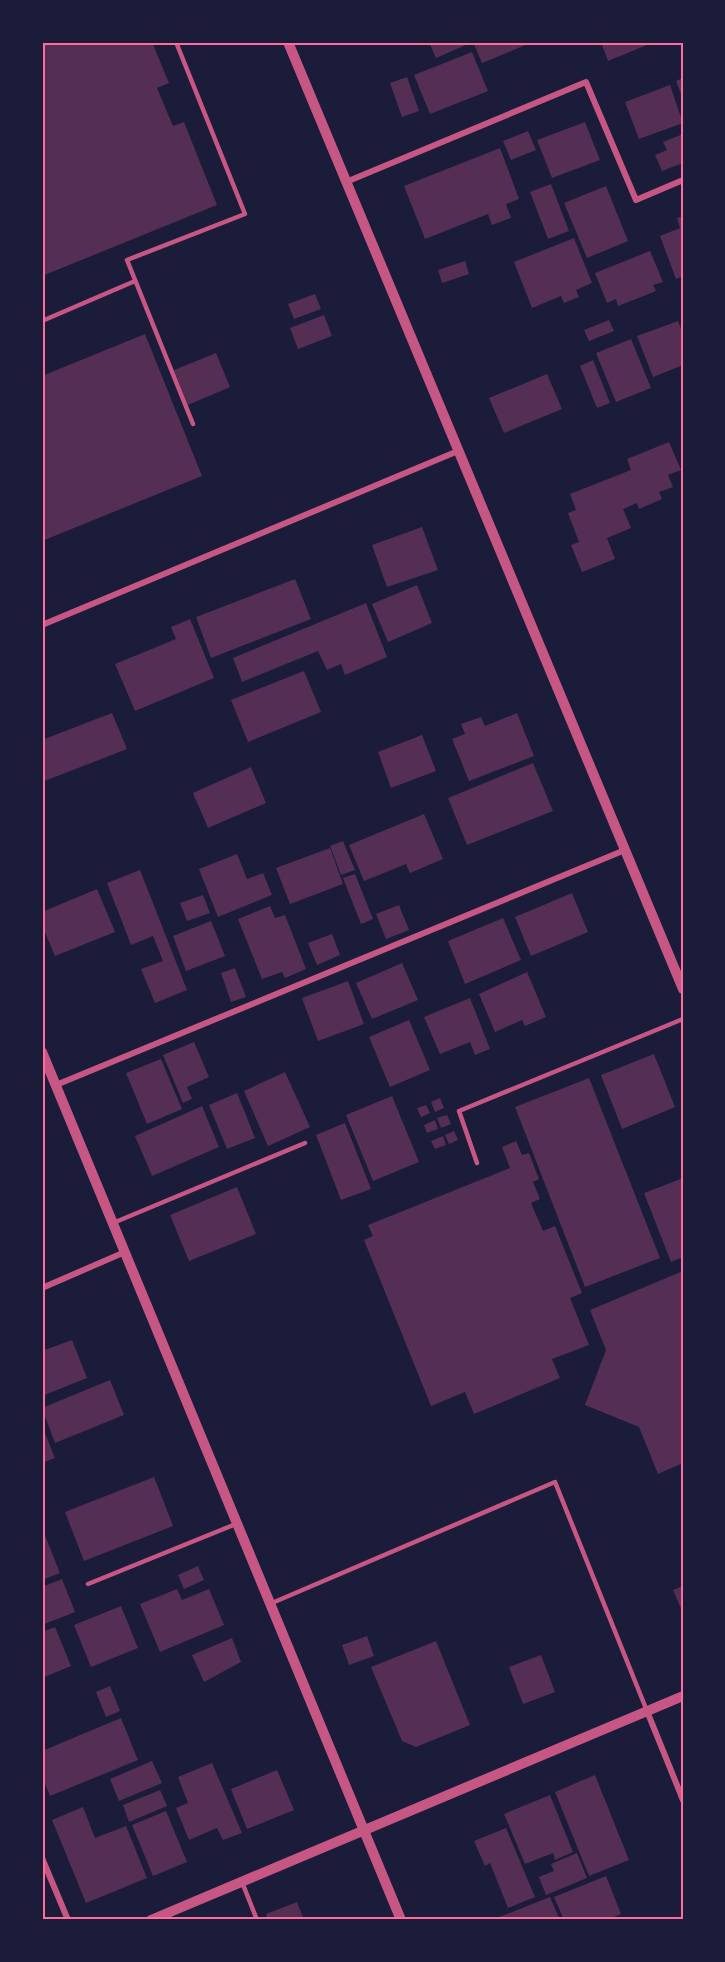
<svg xmlns="http://www.w3.org/2000/svg" width="725" height="1962" font-family="'Varela Round',sans-serif">
<style>
.building{fill:#542f53}
.lines{fill:none;stroke-linecap:round;stroke-linejoin:round}
.service{stroke:#c65784;stroke-width:4.5}
.minor{stroke:#c65784;stroke-width:6}
.tertiary{stroke:#c65784;stroke-width:10}
.neatline{fill:none;stroke:#ff6b9d;stroke-width:2}
</style>
<rect width="100%" height="100%" fill="#1b1b3a"/>
<!-- building -->
<g class="building">
<polygon points="42,42 152,42 169,83 157,88 173,126 184,122 217,205 42,276"/>
<polygon points="429,42 467,42 468,44 436,58"/>
<polygon points="473,42 533,42 482,63"/>
<polygon points="601,42 654,42 608,61"/>
<polygon points="472,52 488,91 430,114 414,75"/>
<polygon points="407,77 419,111 402,117 390,83"/>
<polygon points="683,78 683,99 676,81"/>
<polygon points="670,85 683,123 639,139 625,102"/>
<polygon points="585,122 600,160 552,178 537,140"/>
<polygon points="528,131 536,150 511,160 503,141"/>
<polygon points="683,134 683,163 662,171 655,155 667,150 663,142"/>
<polygon points="500,148 519,199 506,204 511,218 492,225 488,214 425,239 404,186"/>
<polygon points="551,184 569,231 548,239 530,192"/>
<polygon points="606,186 628,241 587,258 564,203"/>
<polygon points="683,216 683,276 676,279 660,236 680,228 677,218"/>
<polygon points="574,238 592,283 576,290 579,297 564,303 561,296 532,308 514,262"/>
<polygon points="650,251 663,282 653,285 656,291 618,306 616,299 607,303 595,273"/>
<polygon points="465,261 469,274 442,283 438,270"/>
<polygon points="315,294 321,309 294,319 288,304"/>
<polygon points="324,315 332,336 298,349 290,328"/>
<polygon points="609,320 614,331 589,341 584,330"/>
<polygon points="678,321 683,334 683,365 653,377 637,336"/>
<polygon points="145,334 202,476 42,541 42,376"/>
<polygon points="631,339 651,388 616,402 596,353"/>
<polygon points="216,353 230,387 188,405 174,370"/>
<polygon points="593,360 610,403 597,408 580,366"/>
<polygon points="547,374 562,409 504,433 489,398"/>
<polygon points="669,442 681,470 668,475 673,487 659,492 662,499 639,509 637,503 623,509 631,528 607,538 615,559 582,572 571,545 579,542 568,513 576,510 570,494 631,470 627,459"/>
<polygon points="422,527 438,570 387,587 372,545"/>
<polygon points="295,579 311,619 211,658 196,617"/>
<polygon points="417,585 432,623 388,642 372,604"/>
<polygon points="366,603 387,657 345,675 341,664 327,670 318,651 242,682 233,658"/>
<polygon points="190,619 214,678 135,711 115,664 176,639 171,627"/>
<polygon points="304,671 321,712 248,742 231,700"/>
<polygon points="112,713 127,749 42,782 42,740"/>
<polygon points="517,713 534,756 469,781 452,739 465,734 461,724 481,717 485,726"/>
<polygon points="422,735 436,771 391,788 378,752"/>
<polygon points="533,763 553,811 467,845 448,798"/>
<polygon points="251,767 266,803 208,828 193,793"/>
<polygon points="424,814 443,859 410,873 406,864 364,881 349,845"/>
<polygon points="343,841 355,870 341,875 330,846"/>
<polygon points="330,848 343,884 290,904 276,868"/>
<polygon points="237,854 247,879 263,873 272,895 218,917 199,869"/>
<polygon points="140,870 187,990 155,1003 141,969 163,961 153,936 131,945 107,883"/>
<polygon points="355,874 373,919 361,924 343,878"/>
<polygon points="97,889 115,932 55,956 42,925 42,912"/>
<polygon points="572,893 588,932 531,956 515,917"/>
<polygon points="203,895 210,913 187,921 180,903"/>
<polygon points="399,905 409,930 386,939 376,914"/>
<polygon points="270,906 275,918 285,915 306,969 285,978 282,972 262,979 238,919"/>
<polygon points="503,918 521,960 465,984 448,941"/>
<polygon points="211,921 225,956 186,971 173,936"/>
<polygon points="332,934 340,955 317,965 308,943"/>
<polygon points="402,963 418,1000 372,1019 356,983"/>
<polygon points="235,968 246,997 231,1002 221,973"/>
<polygon points="527,972 546,1017 525,1026 522,1020 495,1032 479,994"/>
<polygon points="348,981 364,1024 318,1041 302,998"/>
<polygon points="470,998 490,1049 475,1055 470,1042 440,1054 424,1017"/>
<polygon points="409,1020 430,1070 390,1087 369,1037"/>
<polygon points="194,1042 209,1077 187,1087 192,1099 183,1103 163,1055"/>
<polygon points="654,1054 675,1107 622,1129 601,1075"/>
<polygon points="161,1059 182,1109 147,1124 126,1073"/>
<polygon points="285,1072 310,1127 268,1146 244,1091"/>
<polygon points="589,1078 660,1258 585,1287 515,1107"/>
<polygon points="237,1093 255,1138 227,1149 209,1105"/>
<polygon points="392,1096 419,1162 373,1181 346,1115"/>
<polygon points="440,1098 444,1108 435,1112 431,1102"/>
<polygon points="426,1105 430,1113 421,1117 417,1108"/>
<polygon points="202,1106 219,1147 152,1176 135,1136"/>
<polygon points="447,1115 451,1124 441,1128 437,1118"/>
<polygon points="435,1120 438,1129 427,1133 424,1125"/>
<polygon points="345,1123 371,1189 341,1200 316,1135"/>
<polygon points="454,1131 458,1140 449,1144 445,1135"/>
<polygon points="443,1136 446,1145 435,1149 431,1141"/>
<polygon points="516,1141 522,1155 529,1153 539,1179 533,1182 540,1199 531,1203 543,1231 555,1226 582,1293 570,1298 589,1345 552,1359 560,1378 474,1414 465,1392 431,1406 364,1240 373,1236 368,1225 510,1168 502,1147"/>
<polygon points="683,1178 683,1257 671,1262 644,1193"/>
<polygon points="237,1187 256,1234 189,1261 170,1215"/>
<polygon points="683,1271 683,1463 658,1474 639,1427 585,1405 606,1350 590,1310"/>
<polygon points="72,1340 87,1378 42,1396 42,1351"/>
<polygon points="110,1380 124,1415 55,1443 42,1408"/>
<polygon points="42,1426 55,1458 42,1463"/>
<polygon points="154,1477 173,1526 84,1561 65,1512"/>
<polygon points="42,1528 60,1573 42,1580"/>
<polygon points="198,1566 204,1580 184,1589 178,1575"/>
<polygon points="62,1579 75,1612 42,1625 42,1587"/>
<polygon points="683,1586 683,1613 673,1590"/>
<polygon points="177,1589 182,1600 209,1589 224,1625 160,1652 140,1604"/>
<polygon points="121,1606 138,1648 91,1667 74,1625"/>
<polygon points="55,1627 71,1666 42,1678 42,1632"/>
<polygon points="367,1636 374,1656 349,1665 342,1645"/>
<polygon points="232,1638 241,1662 204,1682 192,1655"/>
<polygon points="436,1641 470,1725 416,1747 402,1741 371,1667"/>
<polygon points="541,1655 555,1692 523,1704 509,1667"/>
<polygon points="110,1686 120,1711 106,1717 96,1692"/>
<polygon points="121,1718 138,1760 50,1796 42,1776 42,1751"/>
<polygon points="152,1761 162,1783 119,1801 110,1779"/>
<polygon points="212,1763 242,1833 223,1840 217,1828 189,1840 176,1808 188,1803 178,1777"/>
<polygon points="277,1770 294,1810 247,1829 231,1789"/>
<polygon points="595,1775 629,1860 589,1876 555,1792"/>
<polygon points="160,1790 167,1806 129,1822 123,1805"/>
<polygon points="550,1795 573,1852 555,1860 553,1853 525,1864 504,1814"/>
<polygon points="83,1807 95,1838 126,1826 147,1878 86,1903 52,1820"/>
<polygon points="166,1811 187,1862 153,1876 132,1825"/>
<polygon points="506,1828 535,1897 508,1908 490,1863 485,1866 474,1841"/>
<polygon points="577,1853 587,1878 546,1895 539,1877 554,1871 551,1864"/>
<polygon points="606,1876 621,1914 607,1920 564,1920 554,1897"/>
<polygon points="550,1897 560,1920 492,1920"/>
<polygon points="297,1902 304,1920 268,1920 266,1914"/>
</g>
<g class="lines">
<!-- service -->
<g class="service">
<polyline points="176,42 245,214 127,260 193,424"/>
<polyline points="42,321 135,281"/>
<polyline points="477,1163 459,1111 683,1019"/>
<polyline points="113,1223 305,1143"/>
<polyline points="88,1584 236,1524"/>
<polyline points="272,1603 555,1482 647,1711"/>
<polyline points="242,1882 257,1920"/>
</g>
<!-- minor -->
<g class="minor">
<polyline points="346,182 586,82 636,200 683,180"/>
<polyline points="42,625 458,451"/>
<polyline points="56,1085 625,850"/>
<polyline points="42,1288 125,1252"/>
<polyline points="647,1711 683,1800"/>
<polyline points="42,1858 68,1920"/>
</g>
<!-- tertiary -->
<g class="tertiary">
<polyline points="288,42 683,989"/>
<polyline points="42,1052 401,1920"/>
<polyline points="151,1920 683,1696"/>
</g>
</g>
<!-- border -->
<rect width="725" height="1962" fill="none" stroke="#1b1b3a" stroke-width="87"/>
<rect x="44" y="44" width="638" height="1874" class="neatline"/>
</svg>
